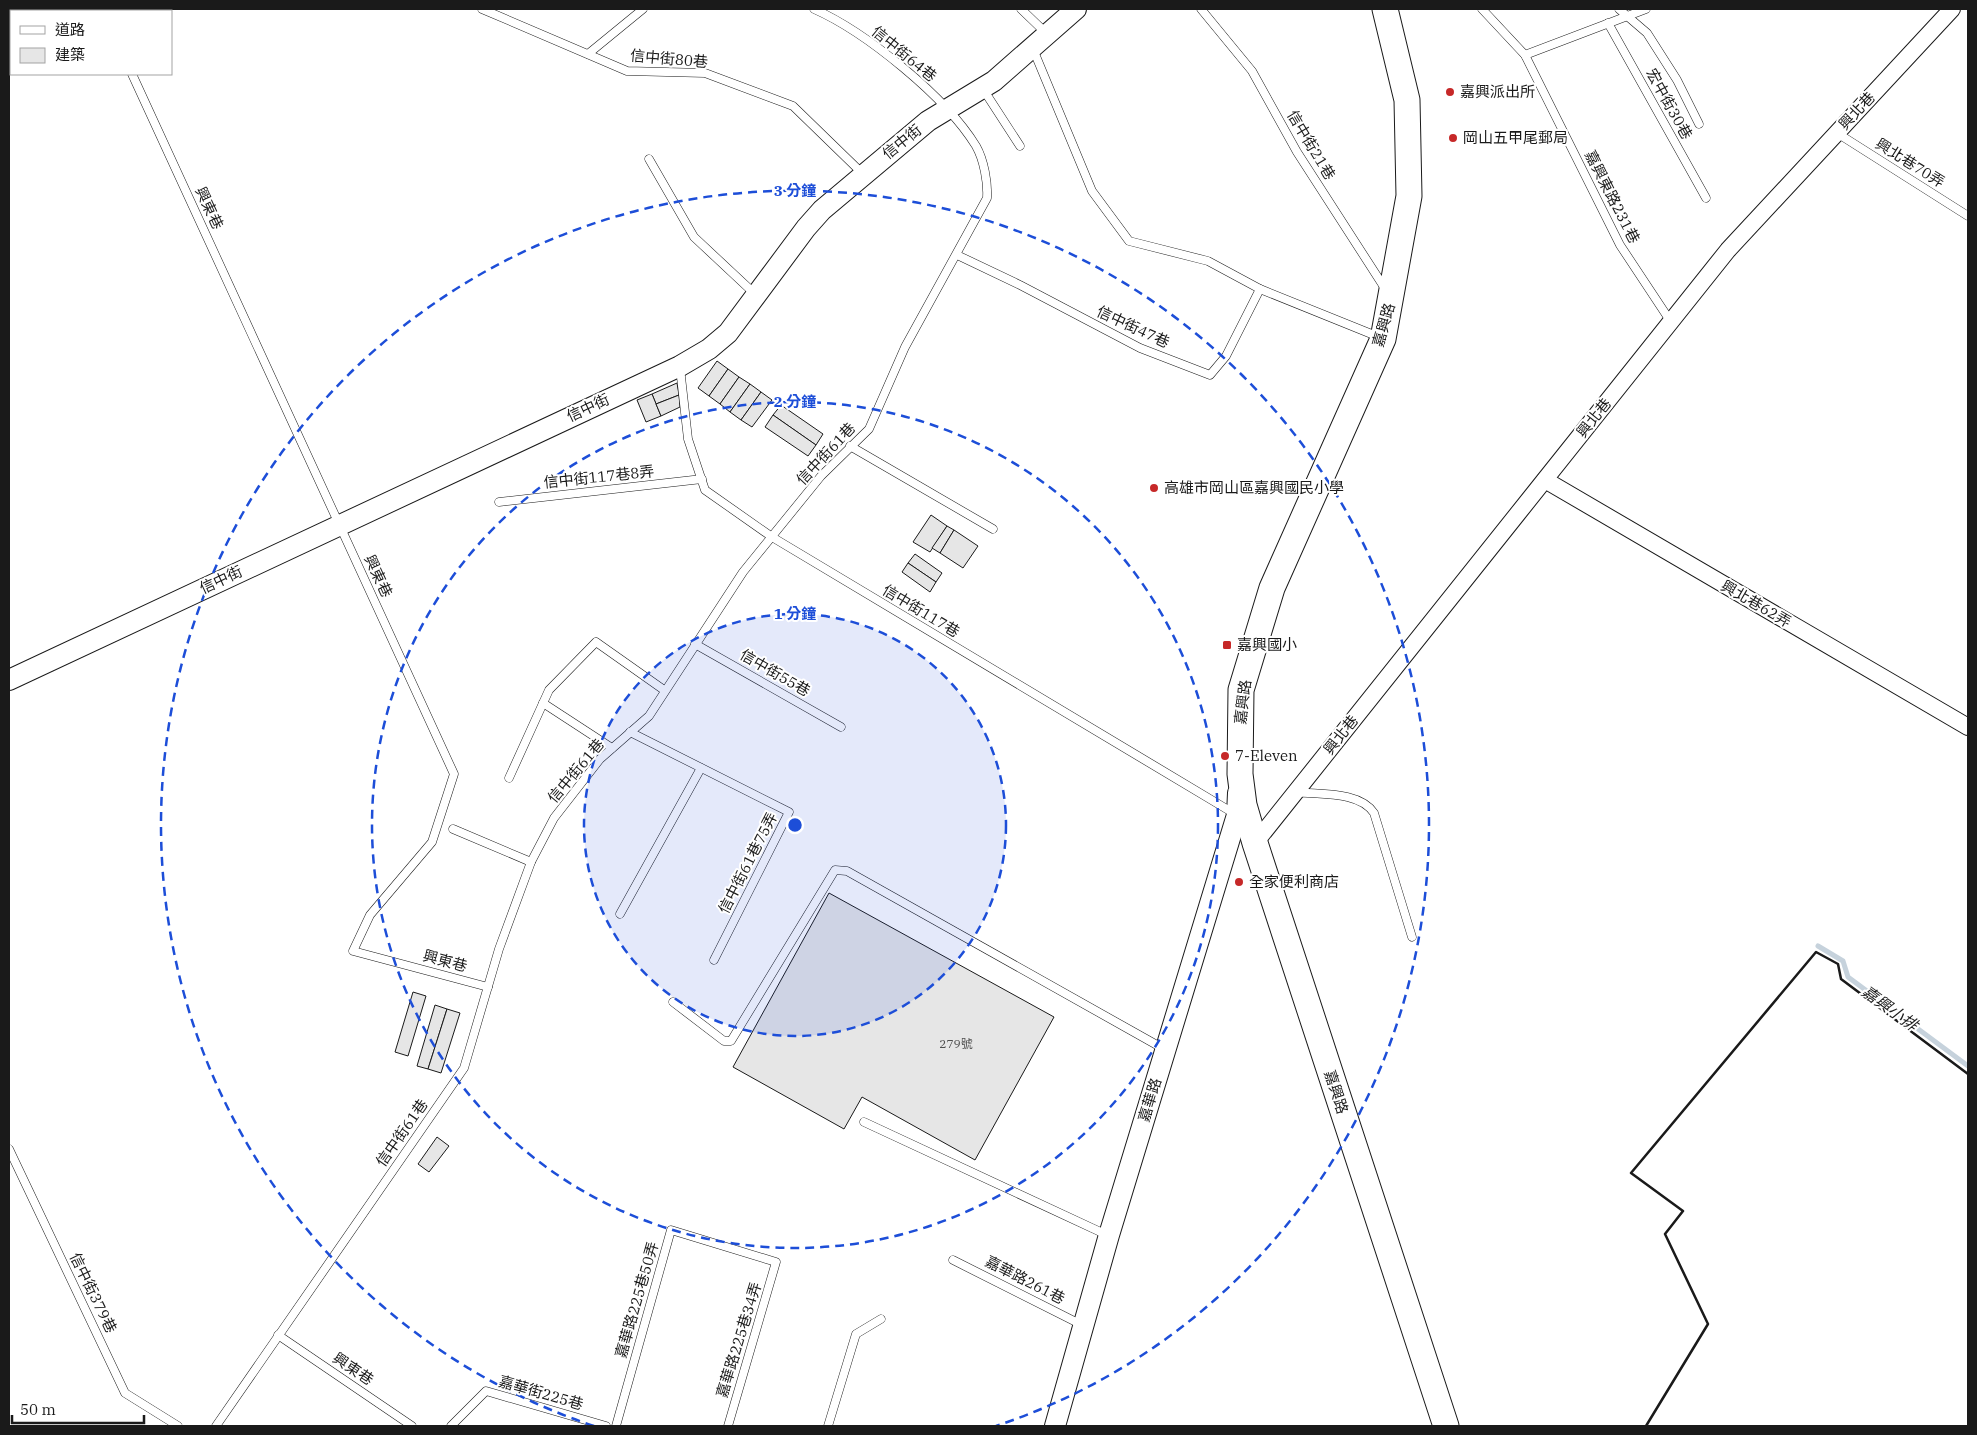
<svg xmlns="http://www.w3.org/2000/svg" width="1977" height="1435" font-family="'IBM Plex Serif','Noto Sans TC',serif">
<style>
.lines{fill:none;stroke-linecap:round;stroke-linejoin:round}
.stream{stroke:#c6d2dc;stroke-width:5}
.building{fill:#e6e6e6;stroke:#1a1a1a}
.service-casing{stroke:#1a1a1a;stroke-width:9}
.minor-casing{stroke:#1a1a1a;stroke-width:18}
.tertiary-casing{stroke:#1a1a1a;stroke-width:22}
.primary-casing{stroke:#1a1a1a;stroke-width:27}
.service{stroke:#fff;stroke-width:8}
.minor{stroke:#fff;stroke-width:16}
.tertiary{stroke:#fff;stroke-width:20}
.primary{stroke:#fff;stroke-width:25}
.wall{stroke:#1a1a1a;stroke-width:2.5}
.ring{fill:none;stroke:#1d4ed8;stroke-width:2.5;stroke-dasharray:9 6}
.poi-dot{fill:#c62828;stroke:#fff;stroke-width:2}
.labels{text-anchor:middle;stroke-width:4;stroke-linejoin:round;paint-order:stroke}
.number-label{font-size:12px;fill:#4d4d4d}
.street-label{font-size:15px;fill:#1a1a1a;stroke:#fff}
.poi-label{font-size:15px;fill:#1a1a1a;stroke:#fff;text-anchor:start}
.water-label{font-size:16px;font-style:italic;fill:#1a1a1a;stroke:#fff}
.centre{fill:#1d4ed8;stroke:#fff;stroke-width:2.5}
.ring-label{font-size:15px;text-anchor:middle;font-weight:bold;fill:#1d4ed8;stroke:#fff;stroke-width:4;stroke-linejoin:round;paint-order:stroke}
</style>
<rect width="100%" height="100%" fill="#fff"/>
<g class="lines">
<!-- stream -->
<polyline class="stream" points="1818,946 1843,961 1848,977 1968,1066"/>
</g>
<!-- building -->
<g class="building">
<polygon points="717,361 728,369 709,396 698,388"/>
<polygon points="728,369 739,377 720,404 709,396"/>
<polygon points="739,377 750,384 730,412 720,404"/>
<polygon points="677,383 679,395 656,404 652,394"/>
<polygon points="750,384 761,392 741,420 730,412"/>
<polygon points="761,392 772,400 752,427 741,420"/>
<polygon points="652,394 661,416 646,422 637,400"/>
<polygon points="679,395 680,407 661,416 656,404"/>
<polygon points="781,405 823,434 816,445 773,415"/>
<polygon points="773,415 816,445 808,456 765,427"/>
<polygon points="931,515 947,526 930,552 913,542"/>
<polygon points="947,526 954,530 940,553 932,548"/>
<polygon points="954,530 978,546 963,568 940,553"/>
<polygon points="915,554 942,573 936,582 908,563"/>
<polygon points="908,563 936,582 930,592 902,572"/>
<polygon points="829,893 1054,1017 975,1160 862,1097 844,1129 733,1067"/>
<polygon points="413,992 426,996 408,1056 395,1052"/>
<polygon points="435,1005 447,1009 428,1069 417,1066"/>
<polygon points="447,1009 460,1013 441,1073 428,1069"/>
<polygon points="437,1137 449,1146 429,1172 418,1164"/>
</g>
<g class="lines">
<!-- service casing -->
<g class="service-casing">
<g id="service">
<polyline points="103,9 104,11"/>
<polyline points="482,9 627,71 705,73 793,106 863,174"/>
<polyline points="1021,9 1046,33"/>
<polyline points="1201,9 1252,71 1297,152 1386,290"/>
<polyline points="1482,9 1525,55 1620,245 1671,322"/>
<polyline points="1619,9 1647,33 1677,80 1699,124"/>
<polyline points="1608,23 1706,198"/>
<polyline points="1033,49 1092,191 1129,241 1208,261 1260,289 1379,337"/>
<polyline points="588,54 643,9"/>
<polyline points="1525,55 1646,9"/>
<polyline points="132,74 454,774 432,842 370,915 353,951 488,987"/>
<polyline points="983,89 1020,146"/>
<polyline points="1837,133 1968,216"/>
<polyline points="649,159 694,237 756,295"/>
<polyline points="957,255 1020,285 1140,348 1210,375 1226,356 1260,289"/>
<polyline points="680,368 688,439 705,490 772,537 1235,814"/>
<polyline points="850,446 993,529"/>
<polyline points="499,502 702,479"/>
<polyline points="695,644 841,727"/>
<polyline points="543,703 612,748"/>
<polyline points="630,732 789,812 714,960"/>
<polyline points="509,778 549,690 596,642 664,690"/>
<path d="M1296 792C1320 795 1359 791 1374 813L1412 937"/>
<polyline points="453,829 531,862"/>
<polyline points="620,914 701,768"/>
<polyline points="673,1002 724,1041 731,1041 835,870 847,871 1164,1049"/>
<polyline points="864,1122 1107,1235"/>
<polyline points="9,1149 125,1393 178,1426"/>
<polyline points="953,1260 1082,1325"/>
<polyline points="278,1335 412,1426"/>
<path d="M216 1426 464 1068 499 949 531 862 554 818 600 759 649 716 743 572 821 476 869 429 905 347 987 198C988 183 984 160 976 146 946 97 866 32 814 9"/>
<polyline points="451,1426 486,1391 606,1426"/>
<polyline points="616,1426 671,1230 776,1262 728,1426"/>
<polyline points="828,1426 856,1334 881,1319"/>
</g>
</g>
<!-- minor casing -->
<g class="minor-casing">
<g id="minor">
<polyline points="1545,480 1968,727"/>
<polyline points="1255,843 1728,250 1952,9"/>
</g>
</g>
<!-- tertiary casing -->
<g class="tertiary-casing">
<g id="tertiary">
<polyline points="9,680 680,366 709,349 728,333 806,228 822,210 928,121 994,81 1076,9"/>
<polyline points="1055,1426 1109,1235 1237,815 1238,793"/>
</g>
</g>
<!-- primary casing -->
<g class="primary-casing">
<polyline id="primary" points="1385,9 1407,100 1409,196 1383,339 1272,588 1241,690 1240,774 1244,805 1255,843 1446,1426"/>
</g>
<!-- service -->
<use href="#service" class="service"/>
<!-- minor -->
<use href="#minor" class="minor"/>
<!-- tertiary -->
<use href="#tertiary" class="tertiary"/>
<!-- primary -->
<use href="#primary" class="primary"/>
<!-- wall -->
<polyline class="wall" points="1646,1426 1708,1324 1665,1234 1683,1211 1631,1173 1816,952 1838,964 1841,979 1968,1074"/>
</g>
<!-- distance rings -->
<circle cx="795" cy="825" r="211" fill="#1d4ed8" fill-opacity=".12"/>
<g class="ring">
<circle cx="795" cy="825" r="211"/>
<circle cx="795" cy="825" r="423"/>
<path d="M594 1426A634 634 0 1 1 996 1426"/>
</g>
<!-- markers -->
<g class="poi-dot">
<circle cx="1450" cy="92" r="5"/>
<circle cx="1453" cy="138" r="5"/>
<circle cx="1154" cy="488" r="5"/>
<rect x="1222" y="640" width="10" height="10" rx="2.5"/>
<circle cx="1225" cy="756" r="5"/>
<circle cx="1239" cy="882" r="5"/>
</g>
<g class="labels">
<!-- number labels -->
<g class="number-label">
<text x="956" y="1048">279號</text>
</g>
<!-- street labels -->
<g class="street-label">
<text transform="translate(904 54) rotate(39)" y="5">信中街64巷</text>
<text transform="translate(669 59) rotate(5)" y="5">信中街80巷</text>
<text transform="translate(1669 104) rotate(61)" y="5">宏中街30巷</text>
<text transform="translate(1857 111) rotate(-47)" y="5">興北巷</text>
<text transform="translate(902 142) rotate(-39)" y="5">信中街</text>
<text transform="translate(1311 145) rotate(59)" y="5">信中街21巷</text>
<text transform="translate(1910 163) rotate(32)" y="5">興北巷70弄</text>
<text transform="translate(1612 197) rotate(63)" y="5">嘉興東路231巷</text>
<text transform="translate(209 208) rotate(65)" y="5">興東巷</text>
<text transform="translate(1384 325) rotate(-74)" y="5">嘉興路</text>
<text transform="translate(1133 327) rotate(25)" y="5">信中街47巷</text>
<text transform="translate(588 408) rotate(-25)" y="5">信中街</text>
<text transform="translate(1594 418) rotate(-51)" y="5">興北巷</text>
<text transform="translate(826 454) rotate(-47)" y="5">信中街61巷</text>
<text transform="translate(599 477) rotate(-6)" y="5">信中街117巷8弄</text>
<text transform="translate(378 576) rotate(65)" y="5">興東巷</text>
<text transform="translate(221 580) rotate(-25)" y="5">信中街</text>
<text transform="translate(1756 604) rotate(30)" y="5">興北巷62弄</text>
<text transform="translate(921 611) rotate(31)" y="5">信中街117巷</text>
<text transform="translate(775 673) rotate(30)" y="5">信中街55巷</text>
<text transform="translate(1243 702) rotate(-83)" y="5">嘉興路</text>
<text transform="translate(1341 735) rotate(-51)" y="5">興北巷</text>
<text transform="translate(576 771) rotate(-50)" y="5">信中街61巷</text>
<text transform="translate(748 863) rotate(-63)" y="5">信中街61巷75弄</text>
<text transform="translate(445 961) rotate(15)" y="5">興東巷</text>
<text transform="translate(1336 1092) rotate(72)" y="5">嘉興路</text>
<text transform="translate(1150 1100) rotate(-73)" y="5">嘉華路</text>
<text transform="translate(402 1133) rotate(-55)" y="5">信中街61巷</text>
<text transform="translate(1025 1280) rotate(27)" y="5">嘉華路261巷</text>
<text transform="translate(93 1293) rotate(64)" y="5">信中街379巷</text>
<text transform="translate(637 1300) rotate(-74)" y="5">嘉華路225巷50弄</text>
<text transform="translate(739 1340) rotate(-73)" y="5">嘉華路225巷34弄</text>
<text transform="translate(353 1369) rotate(34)" y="5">興東巷</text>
<text transform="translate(541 1393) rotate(16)" y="5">嘉華街225巷</text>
</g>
<!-- poi labels -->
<g class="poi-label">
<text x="1460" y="97">嘉興派出所</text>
<text x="1463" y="143">岡山五甲尾郵局</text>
<text x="1164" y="493">高雄市岡山區嘉興國民小學</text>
<text x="1237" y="650">嘉興國小</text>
<text x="1235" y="761">7-Eleven</text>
<text x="1249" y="887">全家便利商店</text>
</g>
<!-- water labels -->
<g class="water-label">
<text transform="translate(1890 1008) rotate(36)" y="6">嘉興小排</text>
</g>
</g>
<circle cx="795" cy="825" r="8" class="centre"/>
<g class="ring-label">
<text x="795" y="196">3 分鐘</text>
<text x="795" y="407">2 分鐘</text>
<text x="795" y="619">1 分鐘</text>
</g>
<!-- border -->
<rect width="1977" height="1435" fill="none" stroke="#1a1a1a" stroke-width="20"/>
<!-- legend -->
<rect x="10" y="10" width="162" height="65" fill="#ffffff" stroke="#a3a3a3"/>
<rect x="20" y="26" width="25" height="8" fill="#ffffff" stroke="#a3a3a3"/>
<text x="55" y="35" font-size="15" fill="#1a1a1a">道路</text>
<rect x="20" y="48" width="25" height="15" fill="#e6e6e6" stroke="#a3a3a3"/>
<text x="55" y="60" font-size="15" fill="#1a1a1a">建築</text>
<!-- scale -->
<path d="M12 1415v8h132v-8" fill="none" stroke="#1a1a1a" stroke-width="2.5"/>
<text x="20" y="1415" font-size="15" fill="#1a1a1a" stroke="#ffffff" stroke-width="4" paint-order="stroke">50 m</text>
</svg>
